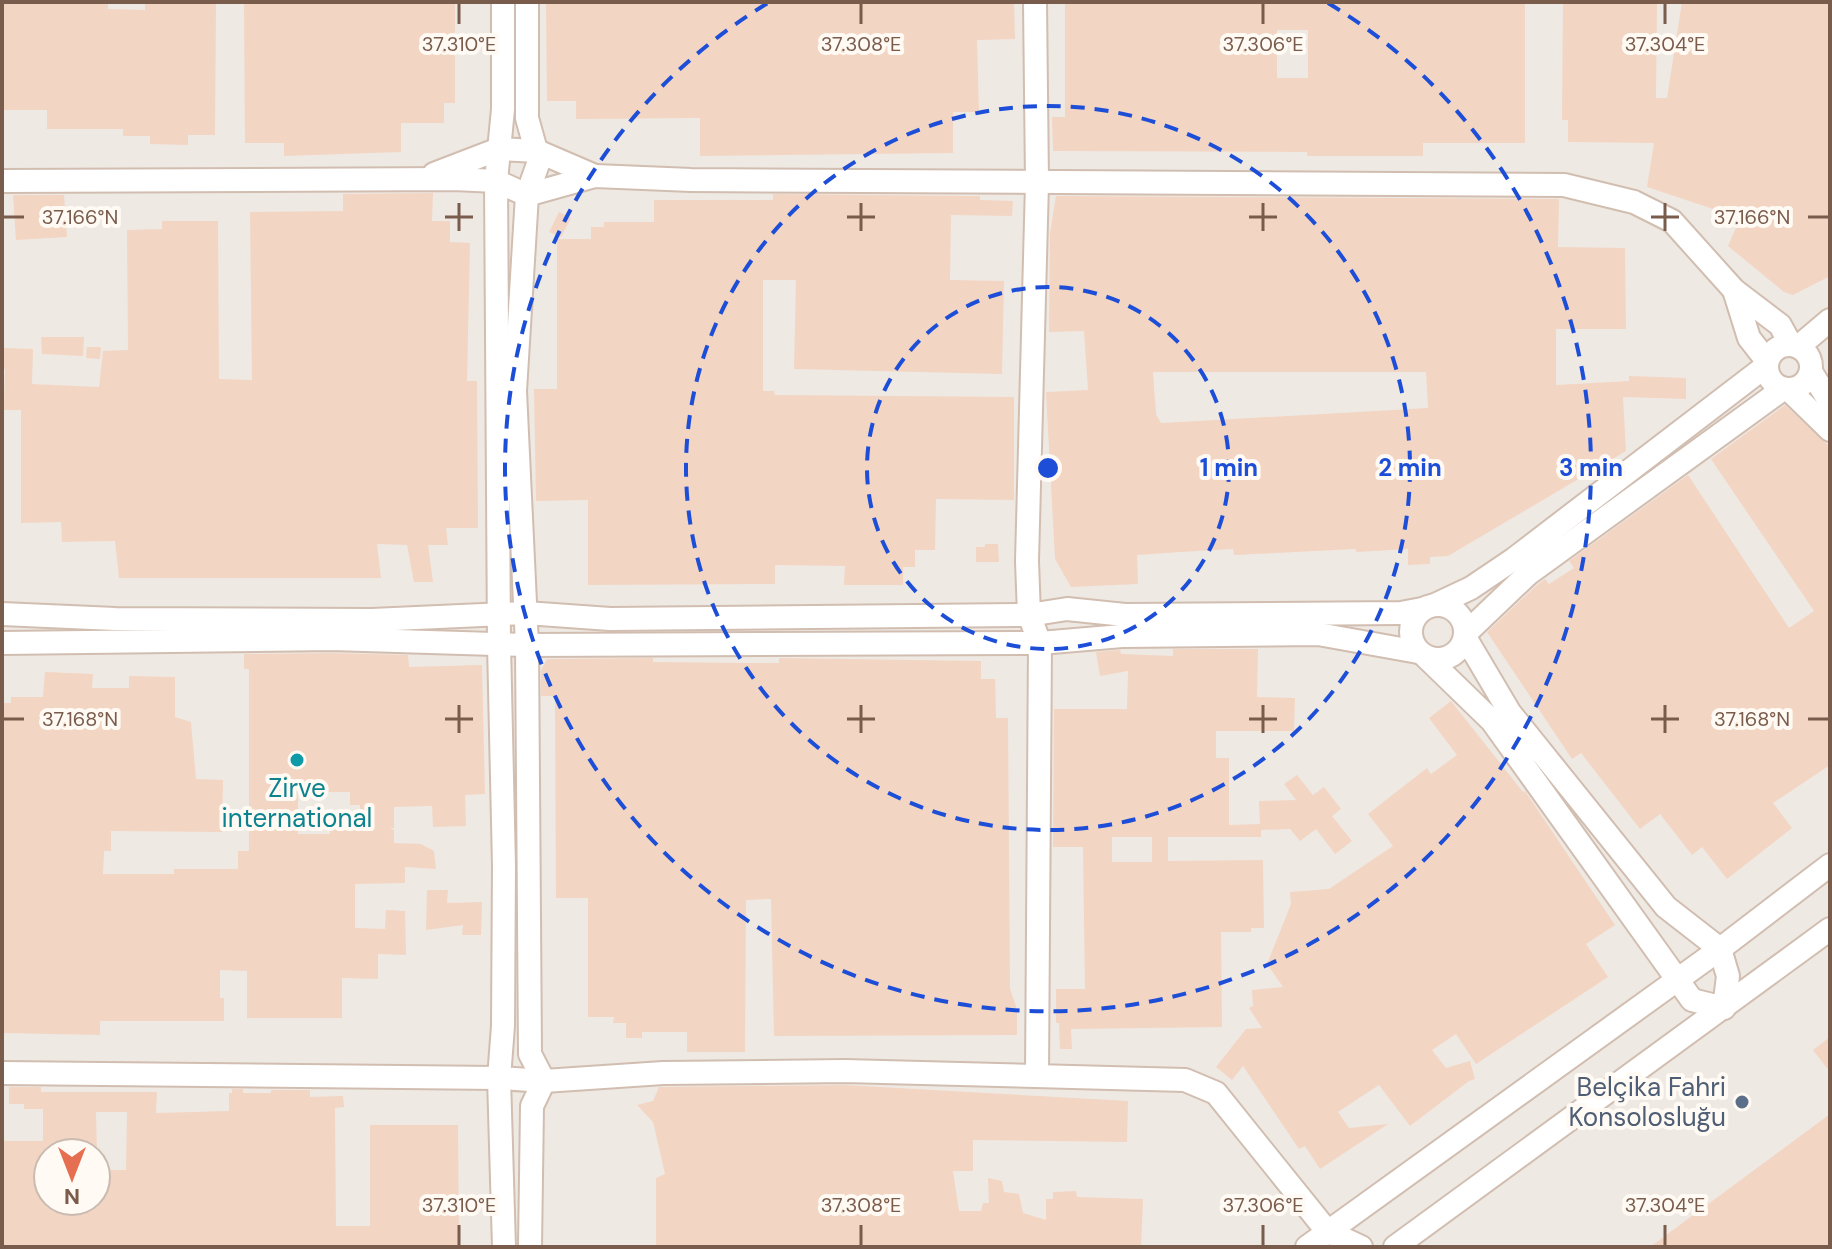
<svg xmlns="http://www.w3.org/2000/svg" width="1832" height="1249" font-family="'DM Sans',sans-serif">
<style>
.industrial{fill:#efe9e4;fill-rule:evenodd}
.building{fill:#f3d5c3;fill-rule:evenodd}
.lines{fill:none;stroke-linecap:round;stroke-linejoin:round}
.minor-casing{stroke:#d1beb0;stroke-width:26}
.minor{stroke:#fff;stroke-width:22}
.ticks{fill:none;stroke:#7a5c4d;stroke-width:3}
.ring{fill:none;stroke:#1d4ed8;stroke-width:4;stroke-dasharray:14 10}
.culture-dot{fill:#0f9aa8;stroke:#fffaf3;stroke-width:3}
.service-dot{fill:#5c6f8a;stroke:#fffaf3;stroke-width:3}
.labels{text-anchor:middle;stroke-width:8;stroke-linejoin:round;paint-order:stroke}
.culture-label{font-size:26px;fill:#0d838f;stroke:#fffaf3}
.service-label{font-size:26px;fill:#4e5e75;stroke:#fffaf3;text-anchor:end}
.ticks-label{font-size:20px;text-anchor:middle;fill:#7a5c4d;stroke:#fffaf3;stroke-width:8;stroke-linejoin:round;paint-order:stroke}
.centre{fill:#1d4ed8;stroke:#fffaf3;stroke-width:4}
.ring-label{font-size:24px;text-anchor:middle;font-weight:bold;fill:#1d4ed8;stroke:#fffaf3;stroke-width:8;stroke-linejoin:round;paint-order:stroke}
</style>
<rect width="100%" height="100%" fill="#fdf6ec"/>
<!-- industrial -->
<path class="industrial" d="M2 2H1830V1247H2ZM48 1153H96V1201H48Z"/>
<!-- building -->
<g class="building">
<polygon points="2,2 108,2 108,9 145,10 145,2 216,2 215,135 188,135 188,145 150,144 150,136 123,136 123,129 47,129 47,110 2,110"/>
<polygon points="244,2 455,2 455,103 444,103 444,123 401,123 401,152 284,156 284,143 245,143"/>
<polygon points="546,2 1014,2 1015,39 977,40 979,112 953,112 953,153 700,156 700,118 576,119 576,101 547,101"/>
<path d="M1065 2H1525V143H1423V156H1307V152L1053 151 1052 117H1065ZM1277 30H1308V78H1277Z"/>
<polygon points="1563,2 1657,2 1656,98 1667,98 1682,2 1830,2 1830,276 1793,295 1784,292 1728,246 1740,218 1647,187 1654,143 1568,142 1568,120 1562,120"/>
<polygon points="433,193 432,221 450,221 450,242 470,243 467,381 477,381 478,528 446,528 448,545 428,545 433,582 414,582 407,545 377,544 381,578 119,578 115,541 62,542 61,522 21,523 21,410 4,410 5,369 2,369 2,348 33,349 32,384 99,387 103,351 128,350 127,230 162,229 162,221 218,221 219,379 252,380 250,212 343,211 343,194"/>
<polygon points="773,194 971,196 980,196 980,200 1013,201 1012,216 951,215 950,280 1004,281 1002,374 794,369 796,280 763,280 763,391 774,391 775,395 1014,397 1014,500 936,499 935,550 915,550 915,567 903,567 903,585 844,585 845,566 775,565 775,584 588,585 588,500 536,501 534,389 557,389 557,239 591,239 591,227 604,227 604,222 654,222 654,200 773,200"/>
<polygon points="13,195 64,195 67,237 16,240"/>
<path d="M1056 196 1559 199 1558 247 1625 248 1626 329H1556V385L1629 381V376L1686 378V399L1623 397 1626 451 1448 556 1430 557V564L1408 565V549L1356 552V549L1234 555 1233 549 1180 552 1137 555 1138 584 1071 587 1055 559 1046 392 1088 390 1084 331 1049 332 1050 233ZM1153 372H1426L1428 408 1161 423 1156 414Z"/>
<polygon points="559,212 571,218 561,237 549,232"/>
<polygon points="41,337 84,337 83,356 42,354"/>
<polygon points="87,347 101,347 100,359 86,358"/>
<polygon points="1785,405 1830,447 1830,765 1773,803 1792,828 1727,879 1702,847 1692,855 1660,814 1640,829 1581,753 1572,759 1487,632 1537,585 1545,579 1549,584 1574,568 1569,561 1688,475 1789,628 1814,611 1711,459"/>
<polygon points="985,544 998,544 999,562 976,562 976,547 985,547"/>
<path d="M1173 649H1258L1257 697 1295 698 1294 731H1216V758H1229V825L1260 824 1259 801 1296 800 1284 784 1297 775 1313 795 1324 787 1341 809 1332 816 1352 841 1335 854 1316 829 1300 841 1290 829 1261 830V837H1168V861L1263 860 1264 928H1251V932H1221L1222 1027 1071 1029 1072 1049H1060L1059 1023H1056V989H1085L1083 847H1053L1054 709H1127L1128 671 1100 676 1096 652 1120 650 1121 654 1173 656ZM1112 837H1152V862H1112Z"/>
<path d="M332 653 408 655 409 667 482 665 485 794 465 795 466 826 433 827 432 806 394 807V828H390L394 830V843L421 844 434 851 436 869 405 867V883L355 884V928L385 929 386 910 405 911 406 955 378 954V979L342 978V1018H247V971L220 970V998H224V1021H100V1035L2 1033V703H11V697H43L45 672 93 674 92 688H129V676L175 677V717L191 722 196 779 223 780 222 832 111 831V851H104L103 874H174V869H238V851H249V669H244V654ZM298 792H350V805H360V828H330V834H298Z"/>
<polygon points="653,658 653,662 745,663 779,663 779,658 981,661 981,679 995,679 996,718 1008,718 1010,989 1017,1009 1017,1035 774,1036 771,899 746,900 745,1052 687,1052 687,1032 642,1032 642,1038 626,1038 626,1023 613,1023 614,1017 588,1017 588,898 556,898 555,696 541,696 541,670 547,659"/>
<polygon points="1451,701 1523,792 1525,791 1615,925 1586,944 1608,977 1476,1064 1456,1034 1432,1050 1446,1068 1470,1061 1475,1079 1469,1081 1410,1126 1379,1085 1338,1112 1349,1128 1388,1124 1320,1169 1305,1146 1299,1149 1243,1066 1232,1080 1216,1067 1246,1029 1262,1028 1249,1008 1253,1006 1252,990 1283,987 1267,964 1291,904 1290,892 1329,889 1393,846 1368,814 1427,768 1431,774 1457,755 1429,718"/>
<polygon points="427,890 448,890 447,903 482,902 481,935 462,935 463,925 426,930"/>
<polygon points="1830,1037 1830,1072 1813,1050"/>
<polygon points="845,1085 1128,1101 1127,1142 973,1140 973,1171 953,1171 959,1211 981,1211 983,1203 989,1203 988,1178 1002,1181 1004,1192 1019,1194 1023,1213 1046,1220 1046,1199 1053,1199 1053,1192 1076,1191 1077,1197 1143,1199 1141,1247 656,1247 656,1178 665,1174 653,1122 637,1105 653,1101 659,1087"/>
<path d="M9 1087H41V1092H157L156 1113 229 1111V1093H232V1089H243V1093H271V1090H310V1097L343 1096 344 1107 335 1108 336 1226H370V1125H458L459 1247H2V1141H43V1109H24V1104H9ZM96 1112H127L126 1170H96V1201H48V1153H97Z"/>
<polygon points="1830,1114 1830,1247 1650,1247"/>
</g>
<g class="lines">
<!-- minor casing -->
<g class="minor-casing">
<g id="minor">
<polyline points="503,2 503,109 496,181 499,644 504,866 503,1026 499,1078 504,1247"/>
<polyline points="527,2 527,118 539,161 527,195 515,391 527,645 530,1054 544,1081 532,1106 530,1247"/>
<polyline points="1035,2 1037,183 1027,561 1029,615 1040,643 1037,1074"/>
<polyline points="434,174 499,149 537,151 595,176"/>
<polyline points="2,181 454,179 496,181 527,195 595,176 691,180 1564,185 1634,202 1672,221 1734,290 1780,325 1791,345"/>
<polyline points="1734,290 1749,338 1767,361"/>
<circle cx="1789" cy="367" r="22"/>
<polyline points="1798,347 1830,320"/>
<polyline points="1811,372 1830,402"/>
<polyline points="1789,390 1830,430"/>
<polyline points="1437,604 1471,588 1514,559 1766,366"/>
<circle cx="1438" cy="632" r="27"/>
<polyline points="2,614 115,619 372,620 526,613 610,619 1029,615 1067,609 1125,615 1401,613 1422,609"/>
<polyline points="1465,634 1528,574 1783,389"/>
<polyline points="2,643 332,639 527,645 1040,643 1122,636 1318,634 1418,652"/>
<polyline points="1426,657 1492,721 1692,1000 1724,1008 1728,976 1720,949 1666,907 1510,713 1465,637"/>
<polyline points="2,1073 499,1078 544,1081 663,1073 845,1071 1185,1080 1216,1093 1327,1231 1361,1247"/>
<polyline points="1307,1247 1720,949 1830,865"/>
<polyline points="1395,1247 1830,929"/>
</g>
</g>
<!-- minor -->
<use href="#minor" class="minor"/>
</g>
<!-- ticks -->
<path class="ticks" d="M459 4V24M861 4V24M1263 4V24M1665 4V24M459 203V231M861 203V231M1263 203V231M1665 203V231M4 217H24M445 217H473M847 217H875M1249 217H1277M1651 217H1679M1808 217H1828M459 705V733M861 705V733M1263 705V733M1665 705V733M4 719H24M445 719H473M847 719H875M1249 719H1277M1651 719H1679M1808 719H1828M459 1225V1245M861 1225V1245M1263 1225V1245M1665 1225V1245"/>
<!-- distance rings -->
<g class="ring">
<circle cx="1048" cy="468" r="181"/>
<circle cx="1048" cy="468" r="362"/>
<path d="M1328 3A543 543 0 1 1 768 3"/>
</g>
<!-- markers -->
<circle class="culture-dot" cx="297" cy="760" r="8"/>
<circle class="service-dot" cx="1742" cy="1102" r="8"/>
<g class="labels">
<!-- culture labels -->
<g class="culture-label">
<text x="297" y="797">Zirve<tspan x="297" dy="30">international</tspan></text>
</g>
<!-- service labels -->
<g class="service-label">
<text x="1726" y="1096">Belçika Fahri<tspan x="1726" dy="30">Konsolosluğu</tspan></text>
</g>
</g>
<g class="ticks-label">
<text x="459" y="51">37.310°E</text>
<text x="861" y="51">37.308°E</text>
<text x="1263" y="51">37.306°E</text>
<text x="1665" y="51">37.304°E</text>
<text x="1752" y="224">37.166°N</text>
<text x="80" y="224">37.166°N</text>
<text x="1752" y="726">37.168°N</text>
<text x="80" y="726">37.168°N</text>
<text x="459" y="1212">37.310°E</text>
<text x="861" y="1212">37.308°E</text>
<text x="1263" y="1212">37.306°E</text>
<text x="1665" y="1212">37.304°E</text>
</g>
<circle cx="1048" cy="468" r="12" class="centre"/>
<g class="ring-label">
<text x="1229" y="476">1 min</text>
<text x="1410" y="476">2 min</text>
<text x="1591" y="476">3 min</text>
</g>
<!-- border -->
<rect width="1832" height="1249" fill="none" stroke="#7a5c4d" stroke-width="8"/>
<!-- north arrow -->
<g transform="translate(72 1177) rotate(180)"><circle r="38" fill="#fffaf3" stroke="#cabbb1" stroke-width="2"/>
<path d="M0-6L14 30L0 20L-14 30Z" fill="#e76f51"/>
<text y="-12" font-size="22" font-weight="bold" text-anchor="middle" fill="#7a5c4d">N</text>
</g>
</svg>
